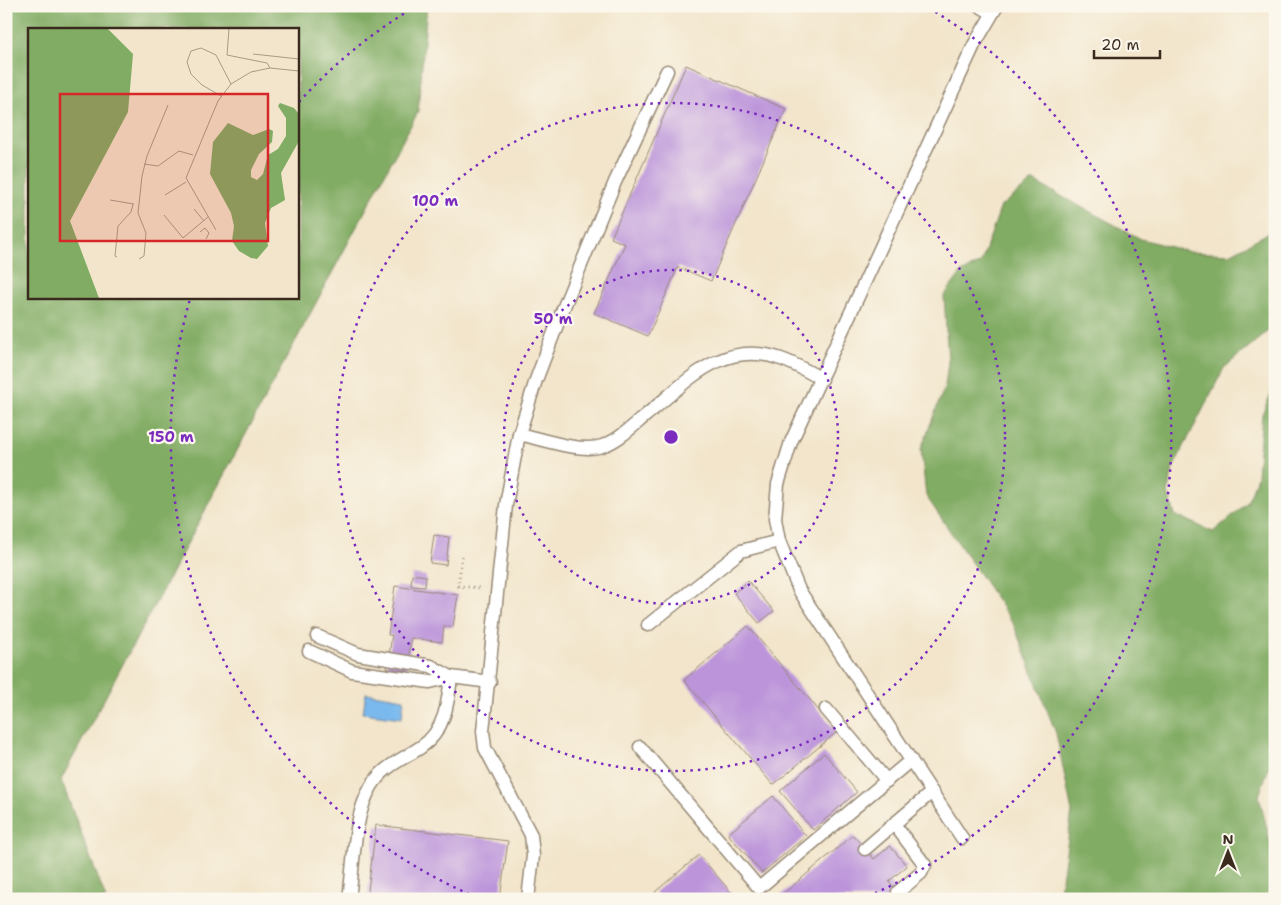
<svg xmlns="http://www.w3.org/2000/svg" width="1281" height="905" font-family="'Shantell Sans',sans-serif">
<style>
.forest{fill:#81ac63;stroke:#5e6b40;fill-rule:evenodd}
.water{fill:#7ab9ee;stroke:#5a7286}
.building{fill:#bc94da}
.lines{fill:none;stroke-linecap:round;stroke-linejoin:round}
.service-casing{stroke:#968874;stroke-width:15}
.path{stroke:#968874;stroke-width:3;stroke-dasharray:1 4;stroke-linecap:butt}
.service{stroke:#fff;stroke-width:12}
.ring{fill:none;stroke:#7b2cbf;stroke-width:2.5;stroke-dasharray:2.5 5}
.inset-road{fill:none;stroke:#a99a86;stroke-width:1}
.view{fill:#d62828;fill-opacity:0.15;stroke:#d62828;stroke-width:2.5}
.inset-edge{fill:none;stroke:#3b2a1e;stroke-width:2.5}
.centre{fill:#7b2cbf;stroke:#fbf7ec;stroke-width:2.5}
.ring-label{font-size:15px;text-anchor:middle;font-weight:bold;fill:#7b2cbf;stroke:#fbf7ec;stroke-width:4.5;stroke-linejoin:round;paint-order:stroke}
</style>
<rect width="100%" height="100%" fill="#fbf7ec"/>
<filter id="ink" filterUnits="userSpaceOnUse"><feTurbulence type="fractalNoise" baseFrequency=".02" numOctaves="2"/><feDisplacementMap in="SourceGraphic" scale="10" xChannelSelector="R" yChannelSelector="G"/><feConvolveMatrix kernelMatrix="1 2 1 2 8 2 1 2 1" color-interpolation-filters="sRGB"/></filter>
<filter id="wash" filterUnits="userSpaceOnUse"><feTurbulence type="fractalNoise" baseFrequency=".0096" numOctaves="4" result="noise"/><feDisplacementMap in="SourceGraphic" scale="20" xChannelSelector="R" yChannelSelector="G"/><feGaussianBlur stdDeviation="1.12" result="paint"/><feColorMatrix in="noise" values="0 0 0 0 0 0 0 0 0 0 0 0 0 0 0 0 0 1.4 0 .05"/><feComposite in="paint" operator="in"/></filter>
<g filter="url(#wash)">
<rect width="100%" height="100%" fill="#f2e5cb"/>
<!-- forest -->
<g class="forest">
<path d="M6 6H427L418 112 61 780 106 899H6ZM29 29H298V298H29Z"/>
<polygon points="1033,181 1141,239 1190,252 1230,254 1275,229 1275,325 1224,368 1173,468 1168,493 1175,515 1213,532 1246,504 1251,494 1257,476 1262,414 1275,385 1275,749 1259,796 1275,861 1275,899 1059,899 1072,812 1056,733 1013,623 926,496 921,449 945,386 948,362 944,296 961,273 981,263 1001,206"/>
</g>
<!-- water -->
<polygon class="water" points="366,693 404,699 402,718 363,713"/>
<g id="blocks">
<!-- building -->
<g class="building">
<polygon points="686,65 786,109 711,281 678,267 648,336 594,313 625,244 611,238"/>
<polygon points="434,535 449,537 446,565 430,563"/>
<polygon points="412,574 426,576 425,587 411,586"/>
<polygon points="748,581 774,611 759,623 734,593"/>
<polygon points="395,586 458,595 453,627 444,626 442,642 411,638 407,671 387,669 392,635 388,635"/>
<polygon points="748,626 837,732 773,785 684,680"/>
<polygon points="824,753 857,792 813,830 780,791"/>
<polygon points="773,796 806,836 762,873 728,834"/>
<polygon points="376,825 508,841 500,899 367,899"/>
<polygon points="853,835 874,859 890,846 907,866 889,881 903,899 777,899"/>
<polygon points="699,855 735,897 661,899 655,892"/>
</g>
</g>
</g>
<g filter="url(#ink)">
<use href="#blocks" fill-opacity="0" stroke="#968874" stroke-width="1"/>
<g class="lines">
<!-- service casing -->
<g class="service-casing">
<g id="service">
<polyline points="980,6 992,13"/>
<path d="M519 434C541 439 581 453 602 446 618 441 632 427 645 416 687 382 722 338 781 359 795 364 809 372 822 379"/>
<polyline points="648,625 741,551 779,541"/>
<polyline points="317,636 358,654 431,666 451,677 490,682"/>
<polyline points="309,651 352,671 430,682 451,677"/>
<polyline points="826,709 887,781"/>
<polyline points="640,747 759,888 911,760"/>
<polyline points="894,824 932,792"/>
<polyline points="962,838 799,590 779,541 775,519 778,484 791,442 974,45 997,6"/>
<polyline points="865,849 894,824 925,865 921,873 898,892"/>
<path d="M349 899C354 864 353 817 371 787 383 766 402 760 421 747 445 731 448 703 451 677"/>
<polyline points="528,899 533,856 531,835 485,748 483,731 506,505 519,434 536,380 563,309 615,182 667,71"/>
</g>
</g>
<!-- path -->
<polyline class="path" points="462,556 458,586 480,588"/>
<!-- service -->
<use href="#service" class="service"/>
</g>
</g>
<!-- distance rings -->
<g class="ring">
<circle cx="671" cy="437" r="167"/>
<circle cx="671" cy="437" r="334"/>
<path d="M476 897A500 500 0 0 1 190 299M299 102A500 500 0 0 1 413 8M929 8A500 500 0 0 1 866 897"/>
</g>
<!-- overview -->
<g transform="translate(28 28)">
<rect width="271" height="271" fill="#f2e5cb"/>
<path d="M0 1H80L105 26 100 84 42 193 71 270H0ZM252 75 266 80 271 86V113L253 145 257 172 243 180 237 195 240 218 229 231 223 230 211 223 204 213 206 198 203 185 182 146 185 114 200 95 225 107 241 101 245 103 244 114 231 126 223 142V149L229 152 235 146 240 127 250 121 258 108V90L250 78Z" fill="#81ac63"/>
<path class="inset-road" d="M201 1 199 27 239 35 242 40M225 26 271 31M193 68 174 57 163 46 159 34 163 23 173 20 188 27 203 56M116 136 130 138 151 123 165 127M137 167 158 154M82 172 106 176M166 181 176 193M136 187 155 210 180 189M188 202 158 150 190 73 203 56 223 44 242 40 271 43M172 204 177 200 181 205 178 211M89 229 87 228 90 198 103 184 105 176M111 231 116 228 118 205 110 185 114 148 119 128 140 77"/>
<path class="view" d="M32 66H240V213H32Z"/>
<rect width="271" height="271" class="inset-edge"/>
</g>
<circle cx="671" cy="437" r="8" class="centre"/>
<g class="ring-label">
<text x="435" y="206">100 m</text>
<text x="553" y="324">50 m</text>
<text x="171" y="442">150 m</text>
</g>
<!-- margin -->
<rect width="1281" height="905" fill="none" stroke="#fbf7ec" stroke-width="25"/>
<!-- north arrow -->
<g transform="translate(1228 852)" stroke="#fbf7ec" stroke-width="4" paint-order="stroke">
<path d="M0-4L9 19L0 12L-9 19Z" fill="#3b2a1e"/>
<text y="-8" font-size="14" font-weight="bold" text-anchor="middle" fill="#3b2a1e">N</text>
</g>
<!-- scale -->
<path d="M1094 50v8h66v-8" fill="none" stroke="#3b2a1e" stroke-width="2.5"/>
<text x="1101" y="50" font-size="15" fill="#3b2a1e" stroke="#fbf7ec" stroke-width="4" paint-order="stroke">20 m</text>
</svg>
